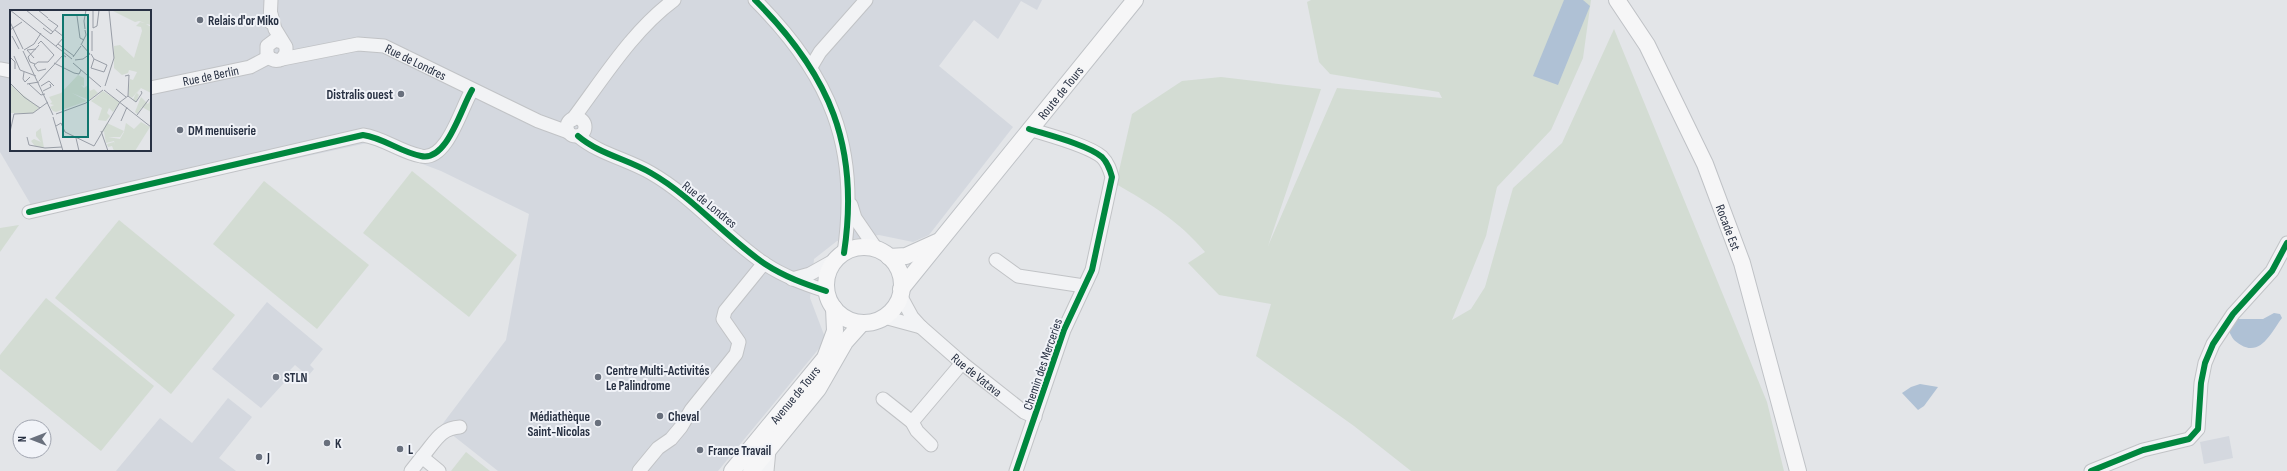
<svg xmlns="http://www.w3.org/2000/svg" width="2287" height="471" font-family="'Sofia Sans Condensed',sans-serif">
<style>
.built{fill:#d4d8df;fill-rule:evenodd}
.green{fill:#d3dcd3}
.water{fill:#afc1d5}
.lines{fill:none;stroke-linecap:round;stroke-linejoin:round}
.minor-casing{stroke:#c1c3c6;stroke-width:15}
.major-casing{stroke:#bfc2c6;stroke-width:18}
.minor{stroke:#f2f3f5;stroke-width:13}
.major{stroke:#f6f6f7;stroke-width:16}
.cycleway-casing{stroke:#f1f3f8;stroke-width:8}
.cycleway{stroke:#00873e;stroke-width:6}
.poi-dot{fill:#69707d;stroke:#f1f3f8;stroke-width:1.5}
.labels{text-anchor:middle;stroke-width:4;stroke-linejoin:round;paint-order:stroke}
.poi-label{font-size:13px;font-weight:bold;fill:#283143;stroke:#f1f3f8;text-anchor:start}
.street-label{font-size:13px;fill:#283143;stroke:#f1f3f8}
.inset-road{fill:none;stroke:#989da6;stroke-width:1}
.view{fill:#0f766e;fill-opacity:0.15;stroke:#0f766e;stroke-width:2}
.inset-edge{fill:none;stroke:#283143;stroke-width:2}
</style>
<rect width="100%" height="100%" fill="#e3e5e8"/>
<!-- built -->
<g class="built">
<path d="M0 0H1042L1037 10 1021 1 998 39 974 20 939 66 1013 127 929 235 913 242 879 235 837 241 814 259 810 298 826 340 718 471H498L441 426 506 340 529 214 441 171 367 143 37 215 0 152ZM11 11H150V150H11Z"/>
<polygon points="267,302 323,349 310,365 314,369 308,376 295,365 290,370 293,373 261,408 212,369"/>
<polygon points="228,398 252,417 219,458 236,471 116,471 160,418 192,443"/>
<polygon points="2229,436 2233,458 2204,464 2200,442"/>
</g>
<!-- green -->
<g class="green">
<path d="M1311 0H1591L1583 58 1551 130 1497 187 1486 236 1452 320 1471 309 1485 287 1513 188 1562 143 1614 29 1767 402 1784 471H1411L1354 426 1256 356 1271 304 1219 295 1188 263 1205 252C1179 221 1151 204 1116 184L1132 114 1182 81 1221 77 1321 89 1268 246 1337 88 1442 98 1439 92 1330 74 1319 62 1307 2Z"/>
<polygon points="412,171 517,255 469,317 363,233"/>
<polygon points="264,181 369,265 317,329 213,244"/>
<polygon points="119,220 235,315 171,394 55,298"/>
<polygon points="19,225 0,252 0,228"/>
<polygon points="46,298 154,386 101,451 0,369 0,355"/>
<polygon points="466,452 490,471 451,471"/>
</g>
<!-- water -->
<g class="water">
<polygon points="1564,0 1583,0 1590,6 1558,85 1533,76"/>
<path d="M2274 313 2280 314 2282 318C2272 331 2261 357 2241 345 2234 341 2232 338 2229 331L2235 319H2263Z"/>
<polygon points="1920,384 1938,387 1924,406 1918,410 1902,393 1911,387"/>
</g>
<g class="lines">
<!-- minor casing -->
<g class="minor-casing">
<g id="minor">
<path d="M755 0C830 75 860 146 844 253"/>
<path d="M271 14 275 29 286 47V53L282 59C276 62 271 60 267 55V46L275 40 282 42"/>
<polyline points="270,22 271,0"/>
<path id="s1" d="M282 59 358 44 384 46 538 121 568 132"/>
<polyline points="811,67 820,52 866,0"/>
<polyline points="0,69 11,71"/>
<path id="s2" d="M150 88 250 67 269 57"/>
<circle cx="576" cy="127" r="9"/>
<path d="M572 120C603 79 632 31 674 0"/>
<path d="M578 136C599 154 627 159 651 173 693 197 725 237 765 264 785 277 805 284 826 291"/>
<polyline points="851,205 855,218 877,250"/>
<path d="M29 212 363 135C384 138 400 152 421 156 447 162 461 108 472 90"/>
<polyline points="996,260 1018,276 1084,286"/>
<polyline points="792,279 810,274 835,260"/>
<path id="s3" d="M900 295 912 317 921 327 962 363 1024 412 1035 417"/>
<polyline points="884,317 921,327"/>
<polyline points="883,399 912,422 917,431 931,445"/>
<polyline points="912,422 962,363"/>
<path d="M422 457C435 442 440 428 460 427"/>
<polyline points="411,471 422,457 439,471"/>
<polyline points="639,471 658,448 671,439 681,427 691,410 736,354 739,342 723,319 725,311 764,263"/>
<polyline points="767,471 769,450"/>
<path d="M1016 471 1064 330 1092 270 1112 177C1110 170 1108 163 1102 157 1088 145 1048 135 1029 129"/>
<polyline points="2091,471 2143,450 2189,439 2198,429 2201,383 2205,363 2213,344 2233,314 2272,271 2287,243"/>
</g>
</g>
<!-- major casing -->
<g class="major-casing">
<g id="major">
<path id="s4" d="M1617 0 1647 45 1705 164 1742 263 1798 471"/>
<circle cx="864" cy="285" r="38"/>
<polyline points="889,257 906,256 937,242"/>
<path id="s5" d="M901 289 1135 0"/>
<path id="s6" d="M732 471 825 358 835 331 834 308"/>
<polyline points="751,471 818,389 845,342 862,323"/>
</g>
</g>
<!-- minor -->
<use href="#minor" class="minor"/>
<!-- major -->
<use href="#major" class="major"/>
<!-- cycleway casing -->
<g class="cycleway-casing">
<g id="cycleway">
<path d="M755 0C830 75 860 146 844 253"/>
<path d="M578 136C599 154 627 159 651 173 693 197 725 237 765 264 785 277 805 284 826 291"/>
<path d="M29 212 363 135C384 138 400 152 421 156 447 162 461 108 472 90"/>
<path d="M1016 471 1064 330 1092 270 1112 177C1110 170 1108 163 1102 157 1088 145 1048 135 1029 129"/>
<polyline points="2091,471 2143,450 2189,439 2198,429 2201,383 2205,363 2213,344 2233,314 2272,271 2287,243"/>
</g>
</g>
<!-- cycleway -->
<use href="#cycleway" class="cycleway"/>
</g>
<!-- markers -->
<g class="poi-dot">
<circle cx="200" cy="20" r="4"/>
<circle cx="401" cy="94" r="4"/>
<circle cx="180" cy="130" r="4"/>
<circle cx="276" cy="377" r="4"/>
<circle cx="598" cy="377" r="4"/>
<circle cx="660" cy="416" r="4"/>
<circle cx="598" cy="423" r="4"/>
<circle cx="327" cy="443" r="4"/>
<circle cx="400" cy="449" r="4"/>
<circle cx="700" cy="450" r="4"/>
<circle cx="259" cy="457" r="4"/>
</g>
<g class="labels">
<!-- poi labels -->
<g class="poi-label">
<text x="208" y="25">Relais d'or Miko</text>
<text x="393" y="99" text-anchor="end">Distralis ouest</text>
<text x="188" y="135">DM menuiserie</text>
<text x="606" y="375">Centre Multi-Activités<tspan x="606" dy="15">Le Palindrome</tspan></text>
<text x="284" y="382">STLN</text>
<text x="590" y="421" text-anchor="end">Médiathèque<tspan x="590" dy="15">Saint-Nicolas</tspan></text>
<text x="668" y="421">Cheval</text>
<text x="335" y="448">K</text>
<text x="408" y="454">L</text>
<text x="708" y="455">France Travail</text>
<text x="267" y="462">J</text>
</g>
<!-- street labels -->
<g class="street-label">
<text dy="5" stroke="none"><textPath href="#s1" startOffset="139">Rue de Londres</textPath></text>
<text dy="5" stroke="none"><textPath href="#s2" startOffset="62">Rue de Berlin</textPath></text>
<text dy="5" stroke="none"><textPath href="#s5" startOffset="253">Route de Tours</textPath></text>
<text transform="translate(710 204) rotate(39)" y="5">Rue de Londres</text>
<text dy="5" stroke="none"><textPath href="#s4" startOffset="254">Rocade Est</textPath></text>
<text transform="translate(1042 364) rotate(-71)" y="5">Chemin des Merceries</text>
<text dy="5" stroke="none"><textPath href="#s3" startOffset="112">Rue de Vatava</textPath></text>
<text dy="5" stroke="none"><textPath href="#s6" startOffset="99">Avenue de Tours</textPath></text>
</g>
</g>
<!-- overview -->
<g transform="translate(10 10)">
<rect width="141" height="141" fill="#e3e5e8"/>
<path d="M101 0H141V15L136 14 141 17V83L131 78 127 83 129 85 126 92 123 90 125 85 132 76 122 88 118 85 120 69 123 70 127 62 119 60 118 63 112 65 104 58V36L110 35 124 48 132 21 131 17 126 16 130 12 135 13 129 11 125 12ZM68 65 74 68V76L71 75 74 78 78 75 80 81 84 79 88 83 79 90 62 83 77 91 46 102 43 101 40 97 44 95 40 94 42 92 39 87 51 83ZM0 74 29 98 23 103H0ZM93 81 110 92 103 102 99 98 97 103 100 106 96 111 88 110 92 98 81 91ZM131 87 138 94 141 90V102L132 97 127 104 125 102ZM131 112 140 117 125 141H104L102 136 98 137 97 134 104 132 105 135 104 131 96 133 94 122 99 124 92 121 97 113 114 121 110 127H98L110 129 114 122 116 113 124 119ZM31 118V121L34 138 25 136 21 131 24 129 31 132 26 126V122Z" fill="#d3dcd3"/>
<path class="inset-road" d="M0 0 62 49M16 0 43 22M28 0 38 8M67 6 70 28 74 30M0 12 13 39M33 18 41 24 48 16 38 9M83 18 87 16 89 0M83 18V0M75 19 74 11 76 0M0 20 12 12M45 20 54 27 46 36M2 26 9 39M28 34 31 31 44 45 38 52H28L24 55 28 61 36 59M48 34 64 46M71 35 76 25 75 20M72 35 80 44M14 40 24 34 31 23M13 41 43 105M82 41V21M81 44 84 49 97 55 94 62 81 58 84 49M4 46 10 60 26 66M63 47 71 36M1 48 5 52V59M24 48 17 40 26 39M65 50 73 49 80 44M44 53 64 63 69 64 71 60M63 53 91 77M25 54 20 52 18 47 29 35M14 62 13 69 15 72 20 67M115 66 119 65 118 86M29 71 53 45 56 47M0 73 14 87 30 98M17 74 29 72M19 74 31 85 35 84M31 76 39 71 44 76M95 76 104 48 99 0M106 79 116 87M94 80 141 117M33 81 41 77 40 74M46 104 76 93 93 80M127 105 139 89M43 107 53 141M111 111 117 97M46 116 51 113 55 122 84 136 110 92 118 86 126 92 132 83 131 81M91 121 98 141M0 122 4 104 23 103 38 92M17 127 19 135 35 138 52 137M66 128 69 141"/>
<path class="view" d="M53 5H78V127H53Z"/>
<rect width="141" height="141" class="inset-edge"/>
</g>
<!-- north arrow -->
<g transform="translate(32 439) rotate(270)"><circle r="19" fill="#f1f3f8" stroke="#a1a5b0"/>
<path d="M0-3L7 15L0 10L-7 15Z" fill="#69707d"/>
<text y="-6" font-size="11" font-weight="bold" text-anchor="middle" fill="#283143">N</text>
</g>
</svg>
